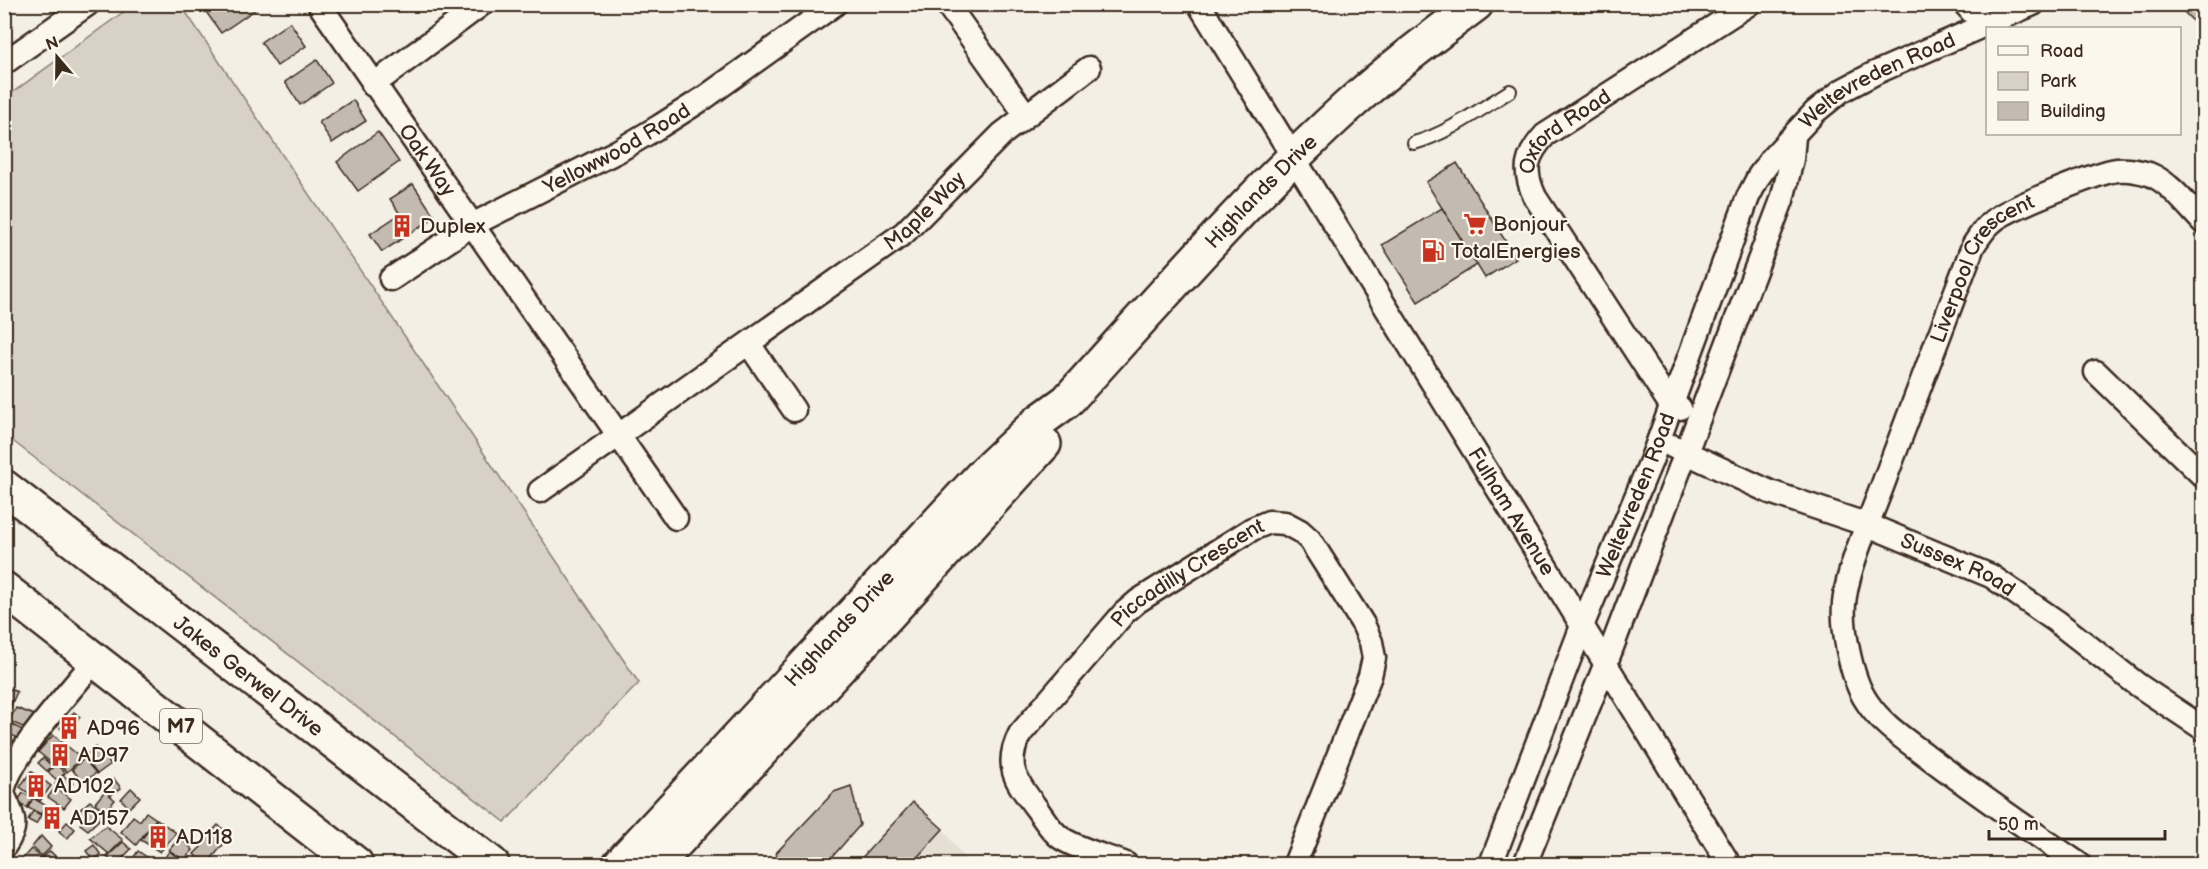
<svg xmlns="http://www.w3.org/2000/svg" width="2208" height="869" font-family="'Balsamiq Sans',sans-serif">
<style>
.built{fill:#e5dfd4}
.green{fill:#d8d1c6;stroke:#8a7e72;stroke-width:1.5}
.building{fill:#c3bbb0;stroke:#3b2a1e;stroke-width:1.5}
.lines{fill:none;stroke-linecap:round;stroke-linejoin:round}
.lane-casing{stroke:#3b2a1e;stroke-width:16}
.street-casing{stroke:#3b2a1e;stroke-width:27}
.secondary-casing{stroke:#3b2a1e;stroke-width:38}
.primary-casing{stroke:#3b2a1e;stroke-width:38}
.lane{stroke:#fbf7ec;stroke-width:12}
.street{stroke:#fbf7ec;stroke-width:22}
.secondary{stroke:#fbf7ec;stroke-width:33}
.primary{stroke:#fbf7ec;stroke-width:33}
.labels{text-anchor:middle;stroke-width:4.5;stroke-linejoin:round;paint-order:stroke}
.shield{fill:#fbf7ec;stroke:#75685c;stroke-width:1.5}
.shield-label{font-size:20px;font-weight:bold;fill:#3b2a1e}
.street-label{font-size:21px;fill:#3b2a1e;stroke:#fbf7ec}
.poi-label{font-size:21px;fill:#3b2a1e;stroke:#fbf7ec;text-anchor:start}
</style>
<rect width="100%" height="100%" fill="#f3efe4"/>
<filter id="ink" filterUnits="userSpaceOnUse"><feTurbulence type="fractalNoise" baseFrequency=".0167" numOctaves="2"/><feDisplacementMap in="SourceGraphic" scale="12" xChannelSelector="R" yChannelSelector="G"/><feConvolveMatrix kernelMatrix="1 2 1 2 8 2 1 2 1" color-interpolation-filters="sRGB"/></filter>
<g filter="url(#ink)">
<!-- built -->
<polygon class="built" points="943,829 968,864 911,864"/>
<!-- green -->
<polygon class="green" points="133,5 181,5 639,683 505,822 5,435 5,98"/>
<!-- building -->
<g class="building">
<polygon points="211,4 263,4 221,33 204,9"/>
<polygon points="2186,4 2204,4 2204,17 2196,24 2181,9"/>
<polygon points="290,22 306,46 277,66 261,42"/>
<polygon points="317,60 332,83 300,105 285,82"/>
<polygon points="353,100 366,121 332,143 319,122"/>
<polygon points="378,132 399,162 358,191 337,162"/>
<polygon points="1457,163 1516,258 1485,278 1426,182"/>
<polygon points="413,184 435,217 382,252 370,234 400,214 390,199"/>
<polygon points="1442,208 1477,265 1418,302 1382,245"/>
<polygon points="5,687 17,692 4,721 4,688"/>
<polygon points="16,708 34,715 27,729 9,721"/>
<polygon points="74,712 80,717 74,724 68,719"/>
<polygon points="68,720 77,728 69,736 60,728"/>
<polygon points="8,723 27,732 23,741 4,731"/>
<polygon points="4,735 20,744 14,754 4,748"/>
<polygon points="53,735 82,758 67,772 56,762 54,765 38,752"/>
<polygon points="95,747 111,764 97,774 84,757"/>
<polygon points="43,758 52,766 47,771 38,763"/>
<polygon points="84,759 96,773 83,783 72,769"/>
<polygon points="56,764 65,773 58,781 48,772"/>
<polygon points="31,771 51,786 40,801 20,787"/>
<polygon points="63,775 73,783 66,792 55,784"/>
<polygon points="114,779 121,788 111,795 104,787"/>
<polygon points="851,786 860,825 826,864 780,864 776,853 834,792"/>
<polygon points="55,788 71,799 64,808 48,797"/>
<polygon points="131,788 140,797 129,808 121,799"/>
<polygon points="105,791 115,800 105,811 95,803"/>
<polygon points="23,793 33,798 27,808 17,802"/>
<polygon points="33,798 45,805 41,814 28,808"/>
<polygon points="90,801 105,814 88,830 80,824 84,821 76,813"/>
<polygon points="913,802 943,829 911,864 856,864"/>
<polygon points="33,811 41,815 36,824 28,820"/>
<polygon points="50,811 59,817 53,826 44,819"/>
<polygon points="146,812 156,819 136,845 121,832 133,816 140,821"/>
<polygon points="157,819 176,833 160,852 141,840"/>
<polygon points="67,822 75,829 67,839 59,831"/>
<polygon points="218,825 231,835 212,858 218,864 204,864 194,854 201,847 199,845"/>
<polygon points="106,826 123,840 109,854 90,838"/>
<polygon points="41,836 51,847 42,856 32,847"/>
<polygon points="180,837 193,850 184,860 169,850"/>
<polygon points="123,842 131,849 117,864 114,864 107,857"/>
<polygon points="94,845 101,855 93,860 86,851"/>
<polygon points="31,849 41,857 34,864 27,864 21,860"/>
<polygon points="50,851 58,859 53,864 47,864 42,858"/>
<polygon points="138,851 151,860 148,864 129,864"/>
<polygon points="169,851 182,861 178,864 161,864"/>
</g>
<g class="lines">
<!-- lane casing -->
<g class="lane-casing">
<path id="lane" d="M1414 143C1449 133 1479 110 1510 91"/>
</g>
<!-- street casing -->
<g class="street-casing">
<g id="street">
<path id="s1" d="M319 4 676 518"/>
<polyline points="947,4 1026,115"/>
<path id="s2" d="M1199 4 1729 864"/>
<polyline points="1965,4 1984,25"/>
<polyline points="4,63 88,4"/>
<polyline points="373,85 482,4"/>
<path id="s3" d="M391 279 472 225 618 151 660 126 704 98 835 4"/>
<polyline points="749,344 794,410"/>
<polyline points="2096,372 2204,477"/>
<path id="s4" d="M1680 408 1670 404 1535 197C1523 171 1525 157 1545 135L1749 4"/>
<path id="s5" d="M1672 446 1770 492 1868 525 1991 576 2056 621 2138 685 2204 729"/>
<path id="s6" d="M540 491 904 233 1002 134 1089 68"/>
<path d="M4 788C12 754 72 689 96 659"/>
<path d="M4 796C14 819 19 825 4 847"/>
<path id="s7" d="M1126 864C1105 856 1080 850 1061 838 1051 831 1044 819 1037 809 1017 782 1003 767 1020 734L1124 613 1138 601 1252 529 1269 522 1285 523 1300 531 1310 540 1363 624 1371 642 1374 658 1370 676 1295 864"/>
<path id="s8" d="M1491 864 1582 626 1651 461 1748 197 1759 176 1772 158 1815 112 1841 91 1875 73 2033 4"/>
<polyline points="1525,864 1606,663 1782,200 1792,159 1794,137"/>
<path id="s9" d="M2079 864C2028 829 1977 794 1927 756 1906 740 1881 724 1867 702 1851 679 1840 623 1845 596 1851 558 1873 513 1886 476 1915 399 1944 323 1973 246 1979 237 1984 228 1993 221 2006 209 2099 172 2117 170 2127 169 2139 171 2149 174 2170 182 2188 207 2204 223"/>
</g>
</g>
<!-- secondary casing -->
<g class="secondary-casing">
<g id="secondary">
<path id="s10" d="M620 864 985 472 1038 422 1067 401C1158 301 1247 198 1347 107 1388 70 1432 37 1476 4"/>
<polyline points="656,864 868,637 1044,444"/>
</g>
</g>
<!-- primary casing -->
<g class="primary-casing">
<g id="primary">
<path id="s11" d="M4 487 492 864"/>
<polyline points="4,589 356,864"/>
</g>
</g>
<!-- lane -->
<use href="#lane" class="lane"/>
<!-- street -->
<use href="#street" class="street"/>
<!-- secondary -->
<use href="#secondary" class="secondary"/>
<!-- primary -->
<use href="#primary" class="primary"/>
</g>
</g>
<!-- icons -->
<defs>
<g id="supermarket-bare" transform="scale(1.8)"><path d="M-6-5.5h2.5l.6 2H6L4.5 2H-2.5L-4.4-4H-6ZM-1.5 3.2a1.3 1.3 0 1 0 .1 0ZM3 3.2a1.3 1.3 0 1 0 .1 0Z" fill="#c8321e" stroke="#fbf7ec" stroke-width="2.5" paint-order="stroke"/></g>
<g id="building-bare" transform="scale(1.8)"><path d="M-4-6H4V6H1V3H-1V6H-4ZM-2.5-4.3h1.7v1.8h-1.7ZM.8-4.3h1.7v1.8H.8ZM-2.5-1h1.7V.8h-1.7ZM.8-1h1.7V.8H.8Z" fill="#c8321e" stroke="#fbf7ec" stroke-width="2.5" paint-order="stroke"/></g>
<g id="fuel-bare" transform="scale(1.8)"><path d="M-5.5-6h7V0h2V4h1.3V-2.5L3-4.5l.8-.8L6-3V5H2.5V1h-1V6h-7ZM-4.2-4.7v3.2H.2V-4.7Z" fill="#c8321e" stroke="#fbf7ec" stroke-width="2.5" paint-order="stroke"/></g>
</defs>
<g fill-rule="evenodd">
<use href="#supermarket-bare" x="1475" y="224"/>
<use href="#building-bare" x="402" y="226"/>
<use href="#fuel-bare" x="1433" y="251"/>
<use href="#building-bare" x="69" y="728"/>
<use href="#building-bare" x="60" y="755"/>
<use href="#building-bare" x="36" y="786"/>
<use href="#building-bare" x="52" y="818"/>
<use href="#building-bare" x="158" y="837"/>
</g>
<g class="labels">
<!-- shield labels -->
<rect class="shield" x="160" y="709" width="42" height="34" rx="4.5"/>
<g class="shield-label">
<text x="181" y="733">M7</text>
</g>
<!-- street labels -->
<g class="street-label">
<text dy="7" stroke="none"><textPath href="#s8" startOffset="894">Weltevreden Road</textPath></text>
<text dy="7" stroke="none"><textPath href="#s4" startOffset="342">Oxford Road</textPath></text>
<text dy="7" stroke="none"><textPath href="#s3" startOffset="261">Yellowwood Road</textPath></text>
<text dy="7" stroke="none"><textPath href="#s1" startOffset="190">Oak Way</textPath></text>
<text dy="7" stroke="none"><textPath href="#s10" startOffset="930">Highlands Drive</textPath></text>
<text dy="7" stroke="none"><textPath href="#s6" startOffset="476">Maple Way</textPath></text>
<text dy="7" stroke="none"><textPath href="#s9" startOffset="738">Liverpool Crescent</textPath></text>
<text dy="7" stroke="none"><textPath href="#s8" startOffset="396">Weltevreden Road</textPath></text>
<text dy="7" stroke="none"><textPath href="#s2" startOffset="596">Fulham Avenue</textPath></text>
<text dy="7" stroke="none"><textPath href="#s5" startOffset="310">Sussex Road</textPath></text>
<text dy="7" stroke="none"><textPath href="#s7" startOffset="426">Piccadilly Crescent</textPath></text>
<text dy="7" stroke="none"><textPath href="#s10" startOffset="322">Highlands Drive</textPath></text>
<text dy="7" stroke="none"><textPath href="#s11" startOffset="309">Jakes Gerwel Drive</textPath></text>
</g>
<!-- poi labels -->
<g class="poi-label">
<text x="1493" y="231">Bonjour</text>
<text x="420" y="233">Duplex</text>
<text x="1451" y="258">TotalEnergies</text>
<text x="87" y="735">AD96</text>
<text x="78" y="762">AD97</text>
<text x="54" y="793">AD102</text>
<text x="70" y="825">AD157</text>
<text x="176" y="844">AD118</text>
</g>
</g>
<!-- margin -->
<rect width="2208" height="869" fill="none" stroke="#fbf7ec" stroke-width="24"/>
<rect x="12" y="12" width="2184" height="845" fill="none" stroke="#3b2a1e" stroke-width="2" filter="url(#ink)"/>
<!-- legend -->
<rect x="1986" y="27" width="195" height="108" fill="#fbf7ec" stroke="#aea59a" stroke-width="1.5"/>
<rect x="1998" y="46" width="30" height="9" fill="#fbf7ec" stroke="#aea59a" stroke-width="1.5"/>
<text x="2040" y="57" font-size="18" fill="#3b2a1e">Road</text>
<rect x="1998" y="72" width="30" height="18" fill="#d8d1c6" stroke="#aea59a" stroke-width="1.5"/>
<text x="2040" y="87" font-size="18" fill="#3b2a1e">Park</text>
<rect x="1998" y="102" width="30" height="18" fill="#c3bbb0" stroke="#aea59a" stroke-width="1.5"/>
<text x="2040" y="117" font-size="18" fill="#3b2a1e">Building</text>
<!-- north arrow -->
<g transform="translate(57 57) rotate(340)" stroke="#fbf7ec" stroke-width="4.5" paint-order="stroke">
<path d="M0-4.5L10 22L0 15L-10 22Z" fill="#3b2a1e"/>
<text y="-9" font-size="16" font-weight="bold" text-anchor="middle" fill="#3b2a1e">N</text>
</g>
<!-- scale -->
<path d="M1989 830v9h176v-9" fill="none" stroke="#3b2a1e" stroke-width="3"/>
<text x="1998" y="830" font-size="18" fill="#3b2a1e" stroke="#fbf7ec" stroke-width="4.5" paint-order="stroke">50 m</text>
</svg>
